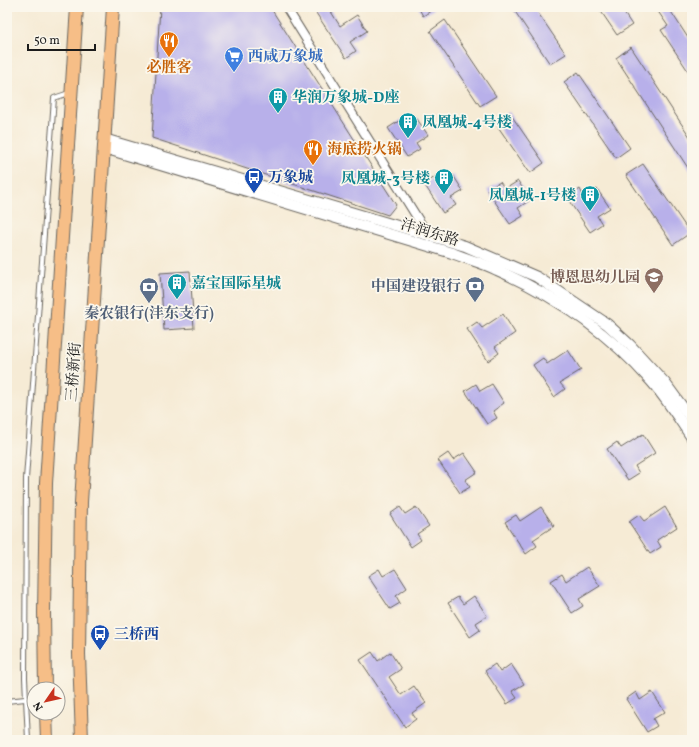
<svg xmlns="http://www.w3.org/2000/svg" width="699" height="747" font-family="Vollkorn,'Noto Serif SC',serif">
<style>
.building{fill:#b8b0ea}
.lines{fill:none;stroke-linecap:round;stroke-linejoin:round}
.service-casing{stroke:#68645d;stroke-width:6}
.minor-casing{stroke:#68645d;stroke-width:10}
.tertiary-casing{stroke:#68645d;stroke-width:12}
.primary-casing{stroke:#68645d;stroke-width:14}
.service{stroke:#fff;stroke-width:4}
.minor{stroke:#fff;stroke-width:8}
.tertiary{stroke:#fff;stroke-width:10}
.primary{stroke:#f6be87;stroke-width:12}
.labels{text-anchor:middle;stroke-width:3.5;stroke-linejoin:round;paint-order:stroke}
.shop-label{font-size:15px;font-weight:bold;fill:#366cbe;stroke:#fbf7ec;text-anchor:start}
.food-label{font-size:15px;font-weight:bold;fill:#c56008;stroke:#fbf7ec}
.culture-label{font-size:15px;font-weight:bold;fill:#0d838f;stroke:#fbf7ec;text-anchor:start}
.transit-label{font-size:15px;font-weight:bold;fill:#164399;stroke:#fbf7ec;text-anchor:start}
.street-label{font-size:15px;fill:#1c1c1c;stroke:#fbf7ec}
.education-label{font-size:15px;font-weight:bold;fill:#785e54;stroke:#fbf7ec;text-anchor:end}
.service-label{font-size:15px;font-weight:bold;fill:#4e5e75;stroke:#fbf7ec;text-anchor:end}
</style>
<rect width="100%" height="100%" fill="#fbf7ec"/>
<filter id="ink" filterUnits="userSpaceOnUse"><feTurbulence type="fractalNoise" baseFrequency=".025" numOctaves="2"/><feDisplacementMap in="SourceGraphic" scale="8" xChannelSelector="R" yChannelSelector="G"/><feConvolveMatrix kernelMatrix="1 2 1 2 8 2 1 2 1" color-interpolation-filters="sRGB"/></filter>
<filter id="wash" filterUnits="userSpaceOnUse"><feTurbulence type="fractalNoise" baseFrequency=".012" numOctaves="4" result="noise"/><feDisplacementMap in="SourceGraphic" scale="16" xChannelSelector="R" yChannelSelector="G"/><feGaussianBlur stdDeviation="0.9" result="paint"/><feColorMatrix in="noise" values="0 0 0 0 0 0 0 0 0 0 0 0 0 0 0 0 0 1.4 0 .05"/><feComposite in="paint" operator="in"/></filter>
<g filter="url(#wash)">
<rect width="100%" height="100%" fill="#f6ebd5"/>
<g id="blocks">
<!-- building -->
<g class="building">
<polygon points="160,7 270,7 396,205 388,215 152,138"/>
<polygon points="312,7 328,7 340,26 357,15 367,31 350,42 356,51 346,58"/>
<polygon points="418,7 437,7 423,16"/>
<polygon points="512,7 534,7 566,54 550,64"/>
<polygon points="598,7 620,7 632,25 617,35"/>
<polygon points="655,7 668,7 692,44 692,77 661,30 668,26"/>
<polygon points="445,20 496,96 480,106 430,31"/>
<polygon points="631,47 692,140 692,174 616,58"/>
<polygon points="578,72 630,148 616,158 564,82"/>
<polygon points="509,112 544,163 530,173 494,121"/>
<polygon points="402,119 406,126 417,119 428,135 416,143 420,149 407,157 388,128"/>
<polygon points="643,164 690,233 673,245 626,175"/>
<polygon points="438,175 442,182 453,175 463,191 451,198 456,205 443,213 424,184"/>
<polygon points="518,181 530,200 518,208 523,216 510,224 487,190 500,182 505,189"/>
<polygon points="580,189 584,197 597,189 610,208 597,216 602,224 590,232 567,198"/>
<polygon points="190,271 194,328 164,330 160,273"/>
<polygon points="503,314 515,333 495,347 499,353 488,361 467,329 477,322 482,328"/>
<polygon points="568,350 581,370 560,383 565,389 554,397 533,365 543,358 547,364"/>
<polygon points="476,384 480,391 492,384 504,403 493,411 497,418 487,424 465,391"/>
<polygon points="643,434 655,453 635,466 639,473 628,480 607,449 617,442 621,448"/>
<polygon points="448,453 453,460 464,453 477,472 465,480 470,487 460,493 438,460"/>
<polygon points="400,507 405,514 416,507 429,526 417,534 421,540 411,547 390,514"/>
<polygon points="541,507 554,526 533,540 537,546 526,554 505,522 516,515 520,521"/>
<polygon points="665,507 677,527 657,540 661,547 650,554 629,522 639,515 644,521"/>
<polygon points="587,567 600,586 579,599 583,606 572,613 551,581 562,574 566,581"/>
<polygon points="379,569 383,576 395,569 407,588 396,596 400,603 390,609 368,576"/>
<polygon points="474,596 487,616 476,623 480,630 470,637 448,603 458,597 463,604"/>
<polygon points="372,652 378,661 390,652 401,669 389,677 401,695 414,686 426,703 412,713 416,719 405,727 360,660"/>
<polygon points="495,664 500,672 511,664 524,684 512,691 517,698 507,704 485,671"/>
<polygon points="636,692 640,700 652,692 665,712 653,719 657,726 647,732 626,699"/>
</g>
</g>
</g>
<g filter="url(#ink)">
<use href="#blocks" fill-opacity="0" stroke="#68645d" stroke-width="1"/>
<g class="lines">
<!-- service casing -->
<g class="service-casing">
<g id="service">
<polyline points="7,701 34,698"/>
<polyline points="28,740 25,678 26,479 54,98 69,93"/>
</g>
</g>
<!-- minor casing -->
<g class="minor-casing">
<polyline id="minor" points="286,7 428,235"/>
</g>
<!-- tertiary casing -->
<g class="tertiary-casing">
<g id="tertiary">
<polyline points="104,139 465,246 537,277 607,324 630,345 665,383 692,420"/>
<path d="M104 148 452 253C467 259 483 263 497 270 556 296 609 333 651 381 667 399 679 419 692 438"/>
</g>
</g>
<!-- primary casing -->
<g class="primary-casing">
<g id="primary">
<polyline points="45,689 44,612 46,483 77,7"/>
<polyline points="46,713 47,740"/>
<polyline points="82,740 79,654 81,502 113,7"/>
</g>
</g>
<!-- service -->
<use href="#service" class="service"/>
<!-- minor -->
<use href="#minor" class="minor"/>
<!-- tertiary -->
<use href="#tertiary" class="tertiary"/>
<!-- primary -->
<use href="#primary" class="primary"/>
</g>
</g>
<!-- icons -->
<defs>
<g id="restaurant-pin" transform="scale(1)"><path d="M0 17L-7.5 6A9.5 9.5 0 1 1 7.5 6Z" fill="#e8710a" stroke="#fbf7ec"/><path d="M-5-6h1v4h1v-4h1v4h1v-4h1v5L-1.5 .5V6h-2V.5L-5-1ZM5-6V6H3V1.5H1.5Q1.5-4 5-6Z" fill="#fff"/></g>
<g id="supermarket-pin" transform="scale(1)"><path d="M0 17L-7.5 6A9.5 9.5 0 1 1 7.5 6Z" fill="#3f7fe0" stroke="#fbf7ec"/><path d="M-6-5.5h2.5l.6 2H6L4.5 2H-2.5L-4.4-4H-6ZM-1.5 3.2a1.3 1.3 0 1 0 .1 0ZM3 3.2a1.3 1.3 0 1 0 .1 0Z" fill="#fff"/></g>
<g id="building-pin" transform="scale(1)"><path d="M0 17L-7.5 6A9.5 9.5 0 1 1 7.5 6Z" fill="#0f9aa8" stroke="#fbf7ec"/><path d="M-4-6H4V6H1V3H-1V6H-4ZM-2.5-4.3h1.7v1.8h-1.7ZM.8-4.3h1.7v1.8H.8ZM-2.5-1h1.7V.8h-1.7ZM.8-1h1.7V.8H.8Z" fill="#fff"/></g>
<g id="bus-pin" transform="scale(1)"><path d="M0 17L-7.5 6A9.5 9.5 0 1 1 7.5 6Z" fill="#1a4fb4" stroke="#fbf7ec"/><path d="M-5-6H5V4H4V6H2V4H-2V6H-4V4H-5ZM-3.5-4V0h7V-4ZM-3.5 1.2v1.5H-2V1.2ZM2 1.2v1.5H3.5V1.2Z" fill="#fff"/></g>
<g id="school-pin" transform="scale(1)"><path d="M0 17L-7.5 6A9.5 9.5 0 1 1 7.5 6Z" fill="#8d6e63" stroke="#fbf7ec"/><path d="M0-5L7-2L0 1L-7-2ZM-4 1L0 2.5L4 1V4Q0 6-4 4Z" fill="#fff"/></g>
<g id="bank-pin" transform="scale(1)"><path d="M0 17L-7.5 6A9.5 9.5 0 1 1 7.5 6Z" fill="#5c6f8a" stroke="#fbf7ec"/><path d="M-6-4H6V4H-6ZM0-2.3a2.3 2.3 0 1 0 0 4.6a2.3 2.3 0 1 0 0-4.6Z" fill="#fff"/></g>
</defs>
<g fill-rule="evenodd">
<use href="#restaurant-pin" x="169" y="41"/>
<use href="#supermarket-pin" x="234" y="56"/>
<use href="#building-pin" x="278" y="97"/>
<use href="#building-pin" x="408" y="122"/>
<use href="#restaurant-pin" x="313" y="149"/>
<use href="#bus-pin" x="254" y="177"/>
<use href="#building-pin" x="444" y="178"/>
<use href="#building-pin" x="590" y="195"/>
<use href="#school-pin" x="654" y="277"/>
<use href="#building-pin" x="177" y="283"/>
<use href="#bank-pin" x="475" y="286"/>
<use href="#bank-pin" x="149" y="287"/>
<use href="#bus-pin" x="100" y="634"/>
</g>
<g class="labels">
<!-- shop labels -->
<g class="shop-label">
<text x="248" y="61">西咸万象城</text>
</g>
<!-- food labels -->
<g class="food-label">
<text x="169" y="72">必胜客</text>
<text x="327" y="154" text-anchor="start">海底捞火锅</text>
</g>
<!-- culture labels -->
<g class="culture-label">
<text x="292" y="102">华润万象城-D座</text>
<text x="422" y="127">凤凰城-4号楼</text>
<text x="430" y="183" text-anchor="end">凤凰城-3号楼</text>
<text x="576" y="200" text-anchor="end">凤凰城-1号楼</text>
<text x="191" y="288">嘉宝国际星城</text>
</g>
<!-- transit labels -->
<g class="transit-label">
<text x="268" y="182">万象城</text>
<text x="114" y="639">三桥西</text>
</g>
<!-- street labels -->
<g class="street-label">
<text transform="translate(430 232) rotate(17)" y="5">沣润东路</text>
<text transform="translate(73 372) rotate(-86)" y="5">三桥新街</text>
</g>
<!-- education labels -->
<g class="education-label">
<text x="640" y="282">博恩思幼儿园</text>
</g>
<!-- service labels -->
<g class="service-label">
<text x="461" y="291">中国建设银行</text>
<text x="149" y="318" text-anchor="middle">秦农银行(沣东支行)</text>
</g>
</g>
<!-- margin -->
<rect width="699" height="747" fill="none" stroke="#fbf7ec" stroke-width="24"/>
<!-- north arrow -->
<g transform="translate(46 701) rotate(236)"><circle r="19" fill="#fbf7ec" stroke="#a29f99"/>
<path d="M0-3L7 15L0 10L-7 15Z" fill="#c8321e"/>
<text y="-6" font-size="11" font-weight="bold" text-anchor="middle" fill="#1c1c1c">N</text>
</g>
<!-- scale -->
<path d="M28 44v6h67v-6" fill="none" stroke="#1c1c1c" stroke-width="2"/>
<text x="34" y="44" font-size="12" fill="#1c1c1c" stroke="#fbf7ec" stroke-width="3" paint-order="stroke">50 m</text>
</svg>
